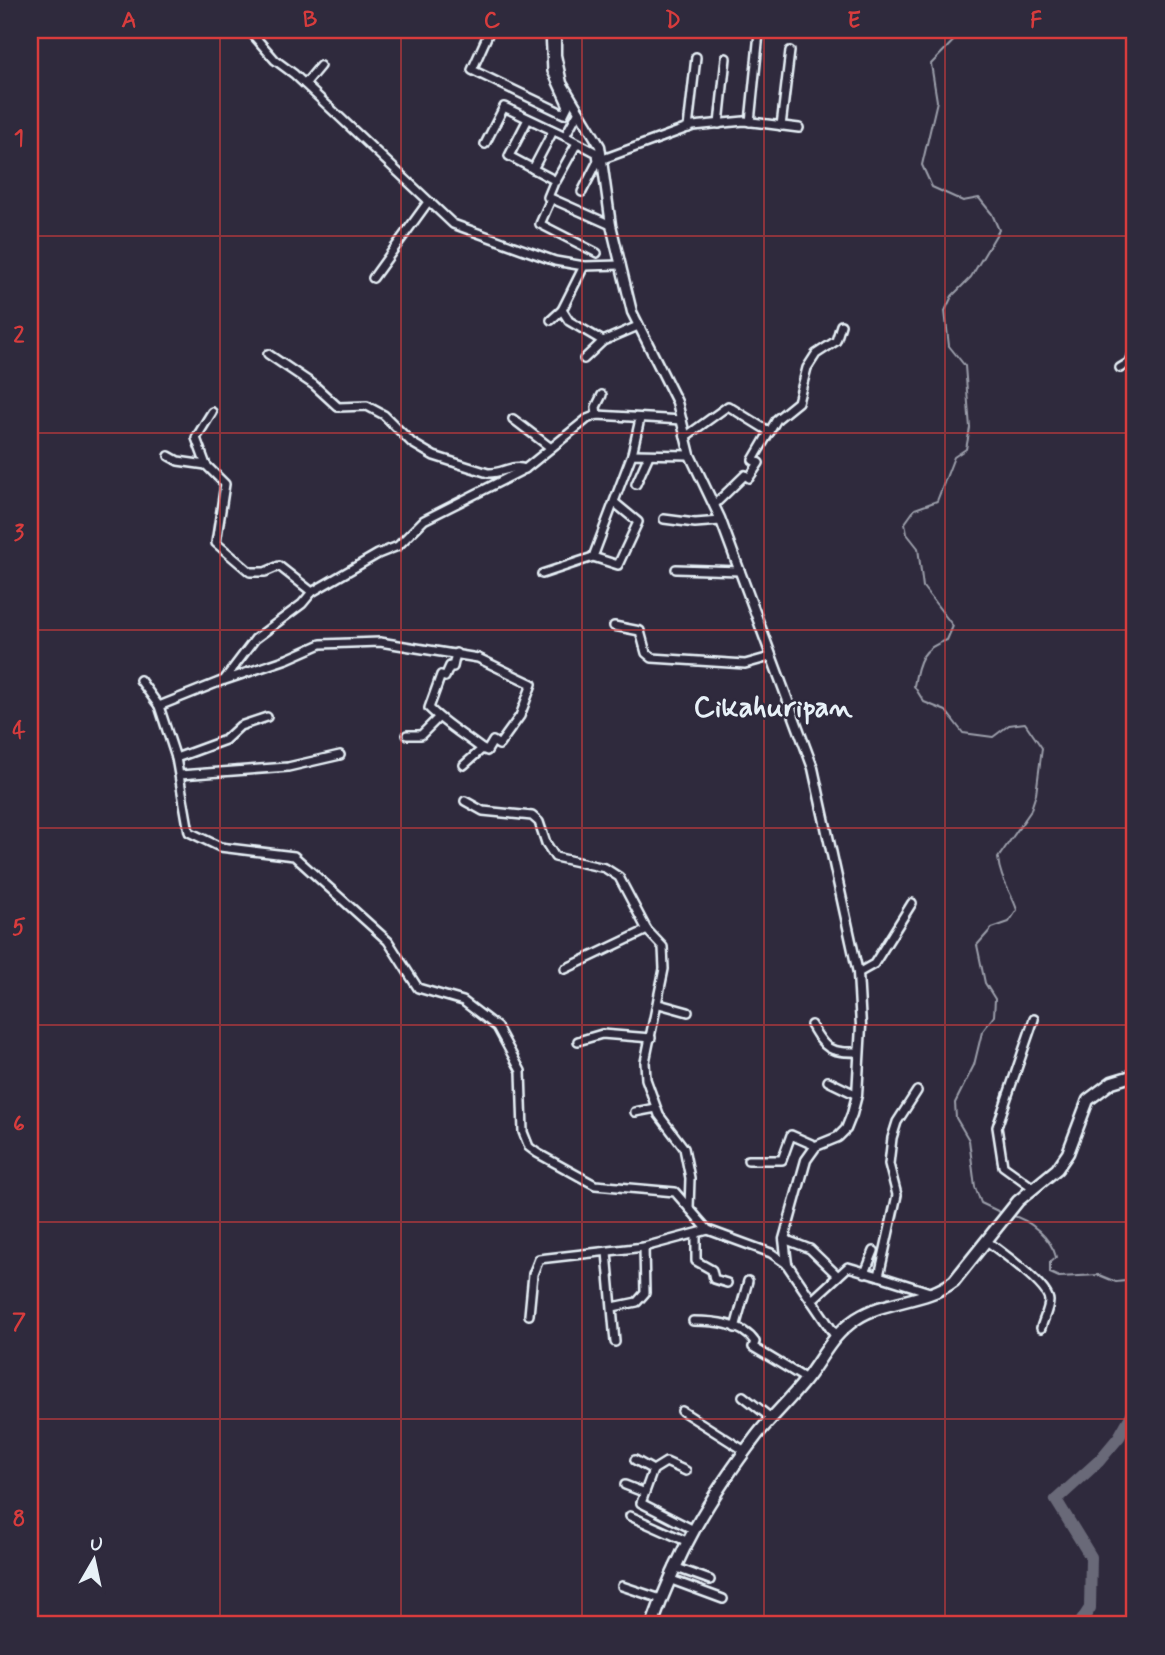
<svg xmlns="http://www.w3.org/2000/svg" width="1165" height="1655" font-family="Mynerve,sans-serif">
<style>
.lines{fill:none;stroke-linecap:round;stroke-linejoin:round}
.stream{stroke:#9c9fab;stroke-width:2}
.river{stroke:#696978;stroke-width:12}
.minor-casing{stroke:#e8f1f8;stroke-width:12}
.tertiary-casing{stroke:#e8f1f8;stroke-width:13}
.secondary-casing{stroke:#e8f1f8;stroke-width:15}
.minor{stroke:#2f2a3d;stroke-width:7}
.tertiary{stroke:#2f2a3d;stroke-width:8}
.secondary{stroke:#2f2a3d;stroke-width:10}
.grid{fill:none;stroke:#d83c3d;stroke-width:2;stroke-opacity:0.55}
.labels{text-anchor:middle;stroke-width:5;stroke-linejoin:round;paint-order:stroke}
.quarter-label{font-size:30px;font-weight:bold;fill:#e8f1f8;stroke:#2f2a3d}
.neatline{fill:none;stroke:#d83c3d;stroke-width:2.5}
.grid-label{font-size:23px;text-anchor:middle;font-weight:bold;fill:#d83c3d}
</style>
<rect width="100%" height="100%" fill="#2f2a3d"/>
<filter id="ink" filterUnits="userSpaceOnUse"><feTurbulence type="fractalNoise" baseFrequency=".0143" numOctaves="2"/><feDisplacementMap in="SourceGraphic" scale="14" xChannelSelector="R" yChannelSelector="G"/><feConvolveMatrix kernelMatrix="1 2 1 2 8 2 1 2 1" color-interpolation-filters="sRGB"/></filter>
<g filter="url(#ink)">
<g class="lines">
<!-- stream -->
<g class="stream">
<path d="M964 30 931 64 937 101 922 165 932 187 963 201 979 198 992 214 999 230 971 277 952 296 945 311 949 346 965 366 970 428 966 449 954 457 937 501 915 509 905 523 907 534 918 548 923 587 953 626 947 640C922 648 918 661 914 686L924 702 946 711 963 733 993 737 1009 725 1025 723 1042 748 1036 794 1030 812 998 858C1000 880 1011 891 1017 910L1009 922 992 928 977 945 985 983 995 999 994 1016 982 1032 974 1065 955 1103 956 1118 969 1140 975 1187 981 1203 1002 1213"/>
<path d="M1011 1215C1030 1220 1051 1238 1056 1257L1050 1262V1273L1059 1277 1099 1275 1116 1282 1135 1280"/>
</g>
<!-- river -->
<polyline class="river" points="1079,1625 1090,1608 1091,1557 1056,1500 1099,1461 1119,1437 1135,1409"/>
<!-- minor casing -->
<g class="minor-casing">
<g id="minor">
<polyline points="249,30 275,60 294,74 453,224 555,261 584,266 621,265"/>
<polyline points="490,30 472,70 564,114 568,106 552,71 550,30"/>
<polyline points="305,84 320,66"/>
<polyline points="528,119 509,156 556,181 577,143"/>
<polyline points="750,122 759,33"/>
<polyline points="719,124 726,58"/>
<polyline points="781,126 790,51"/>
<polyline points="688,128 696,57"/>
<polyline points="565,136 597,153 598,161 582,192"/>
<polyline points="485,144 504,107 565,136 579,111"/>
<polyline points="603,159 693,126 744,121 799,128"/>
<polyline points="533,169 553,131"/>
<polyline points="553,185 548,197 611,225"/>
<polyline points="551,199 540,224 597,253"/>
<polyline points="584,266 562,310 569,321 603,341"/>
<polyline points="373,278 428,202"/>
<polyline points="551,320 562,310"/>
<path d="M268 354 314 385 338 407 367 406 384 415 412 443 434 456 488 473C502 474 512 464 525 469"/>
<polyline points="584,359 603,341 638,326"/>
<polyline points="1120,368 1130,362 1135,349"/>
<polyline points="212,412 196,438 206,465 225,484 216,543 250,572 265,572 279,566 312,592"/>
<polyline points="597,415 596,407 602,395"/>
<polyline points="513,419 551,448"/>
<polyline points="685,437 728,406 770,432"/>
<polyline points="632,454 640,419"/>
<polyline points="169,456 178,461 206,465"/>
<polyline points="636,484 649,455"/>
<polyline points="615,503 638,522 618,565 593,557 632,454 690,455"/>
<polyline points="714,505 745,475 749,478 759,463 753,460 777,419 798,402 807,368 816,354 836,341 841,325"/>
<polyline points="664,519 695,523 721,521"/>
<polyline points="676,569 740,571"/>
<polyline points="542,574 593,557"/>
<polyline points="614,626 640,631 646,653 652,658 745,664 770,657"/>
<path d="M456 653 453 667 450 666 445 677 441 675 429 708C445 724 464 735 482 749"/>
<polyline points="140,680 159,706 224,680 255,639 302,604 312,592 378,554 398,546 424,520 525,469 587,419 597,415 682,420"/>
<polyline points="225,680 287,659 321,644 380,642 478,658 532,684 520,716 499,745 493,741 487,751 482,749 464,765"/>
<polyline points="159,706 176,758 189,832 220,847 294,856 388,941 418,988 463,1001 497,1027 521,1071 523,1132 529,1147 537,1153 595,1185 675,1192 708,1230 771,1253 787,1264"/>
<polyline points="407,735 421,735 438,718"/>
<polyline points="176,758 225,740 240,726 267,717"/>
<polyline points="180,775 288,767 340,755"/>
<polyline points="465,801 483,811 532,816 539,822 546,843 555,857 605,868 619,877 647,930 663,947 664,969 645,1062 646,1079 659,1115 684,1148 690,1178 689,1208"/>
<polyline points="565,969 647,930"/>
<polyline points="858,973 874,964 912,903"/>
<polyline points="659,1004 688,1012"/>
<path d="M811 1025C825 1049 829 1053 858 1052"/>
<polyline points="578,1041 602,1034 651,1038"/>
<polyline points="828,1081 857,1095"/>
<polyline points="917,1091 897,1122 892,1138 889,1164 897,1195 879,1276 933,1293"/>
<polyline points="635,1112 656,1108"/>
<polyline points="748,1160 782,1160 791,1135 816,1146"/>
<polyline points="1032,1187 1003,1166 997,1127 1034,1019"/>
<polyline points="696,1234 696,1261 712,1270 714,1279 727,1283"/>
<polyline points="784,1239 810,1249 838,1276"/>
<path d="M988 1242C1000 1251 1049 1286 1049 1301 1049 1309 1043 1320 1041 1328"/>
<polyline points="607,1252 615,1342"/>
<polyline points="865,1273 874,1251"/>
<polyline points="811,1301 848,1267 879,1276"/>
<polyline points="613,1307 637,1302 645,1293 644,1247"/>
<polyline points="529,1315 533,1274 539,1259 644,1247 708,1230"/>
<path d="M693 1321C714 1321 742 1323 755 1342L753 1347 806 1379"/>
<polyline points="735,1328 748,1281"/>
<polyline points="743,1396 771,1418"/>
<polyline points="682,1411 745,1451"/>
<polyline points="635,1460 653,1470 641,1503 692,1529"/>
<polyline points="653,1470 666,1462 686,1471"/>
<polyline points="625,1485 643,1492"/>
<polyline points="630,1516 686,1541"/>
<polyline points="674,1567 710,1580"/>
<polyline points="669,1579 723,1599"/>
<polyline points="622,1586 661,1599"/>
<polyline points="30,1615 37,1625"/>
</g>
</g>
<!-- tertiary casing -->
<g class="tertiary-casing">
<polyline id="tertiary" points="556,30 556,55 562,83 600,146 611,225 632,312 677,402 690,455 720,518 813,768 858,973 861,1026 857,1095 852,1114 846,1129 838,1137 816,1146 806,1160 784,1239 787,1264 835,1335"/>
</g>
<!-- secondary casing -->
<g class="secondary-casing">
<path id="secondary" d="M652 1625C678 1551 709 1498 757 1435 772 1416 791 1399 806 1379 823 1357 831 1336 856 1319 886 1299 926 1303 954 1281L1018 1201 1057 1169 1068 1153 1088 1100 1112 1082 1135 1075"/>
</g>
<!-- minor -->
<use href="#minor" class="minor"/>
<!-- tertiary -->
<use href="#tertiary" class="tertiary"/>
<!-- secondary -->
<use href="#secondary" class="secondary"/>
</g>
</g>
<!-- grid -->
<path class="grid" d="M220 30V1625M401 30V1625M582 30V1625M764 30V1625M945 30V1625M30 236H1135M30 433H1135M30 630H1135M30 828H1135M30 1025H1135M30 1222H1135M30 1419H1135"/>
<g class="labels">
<!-- quarter labels -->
<g class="quarter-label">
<text x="773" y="716">Cikahuripan</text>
</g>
</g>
<!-- margin -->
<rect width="1165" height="1655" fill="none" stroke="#2f2a3d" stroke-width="77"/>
<!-- north arrow -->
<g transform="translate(94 1560) rotate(9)" stroke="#2f2a3d" stroke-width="5" paint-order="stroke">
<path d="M0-5L12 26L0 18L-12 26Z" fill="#e8f1f8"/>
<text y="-10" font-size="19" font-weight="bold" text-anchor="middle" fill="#e8f1f8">U</text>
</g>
<rect x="38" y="38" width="1088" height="1578" class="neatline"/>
<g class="grid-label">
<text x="129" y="27">A</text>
<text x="310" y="27">B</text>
<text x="492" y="27">C</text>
<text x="673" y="27">D</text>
<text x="854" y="27">E</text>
<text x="1036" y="27">F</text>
<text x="19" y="145">1</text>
<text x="19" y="342">2</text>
<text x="19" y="540">3</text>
<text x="19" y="737">4</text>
<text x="19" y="934">5</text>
<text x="19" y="1131">6</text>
<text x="19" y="1329">7</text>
<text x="19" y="1526">8</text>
</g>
</svg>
